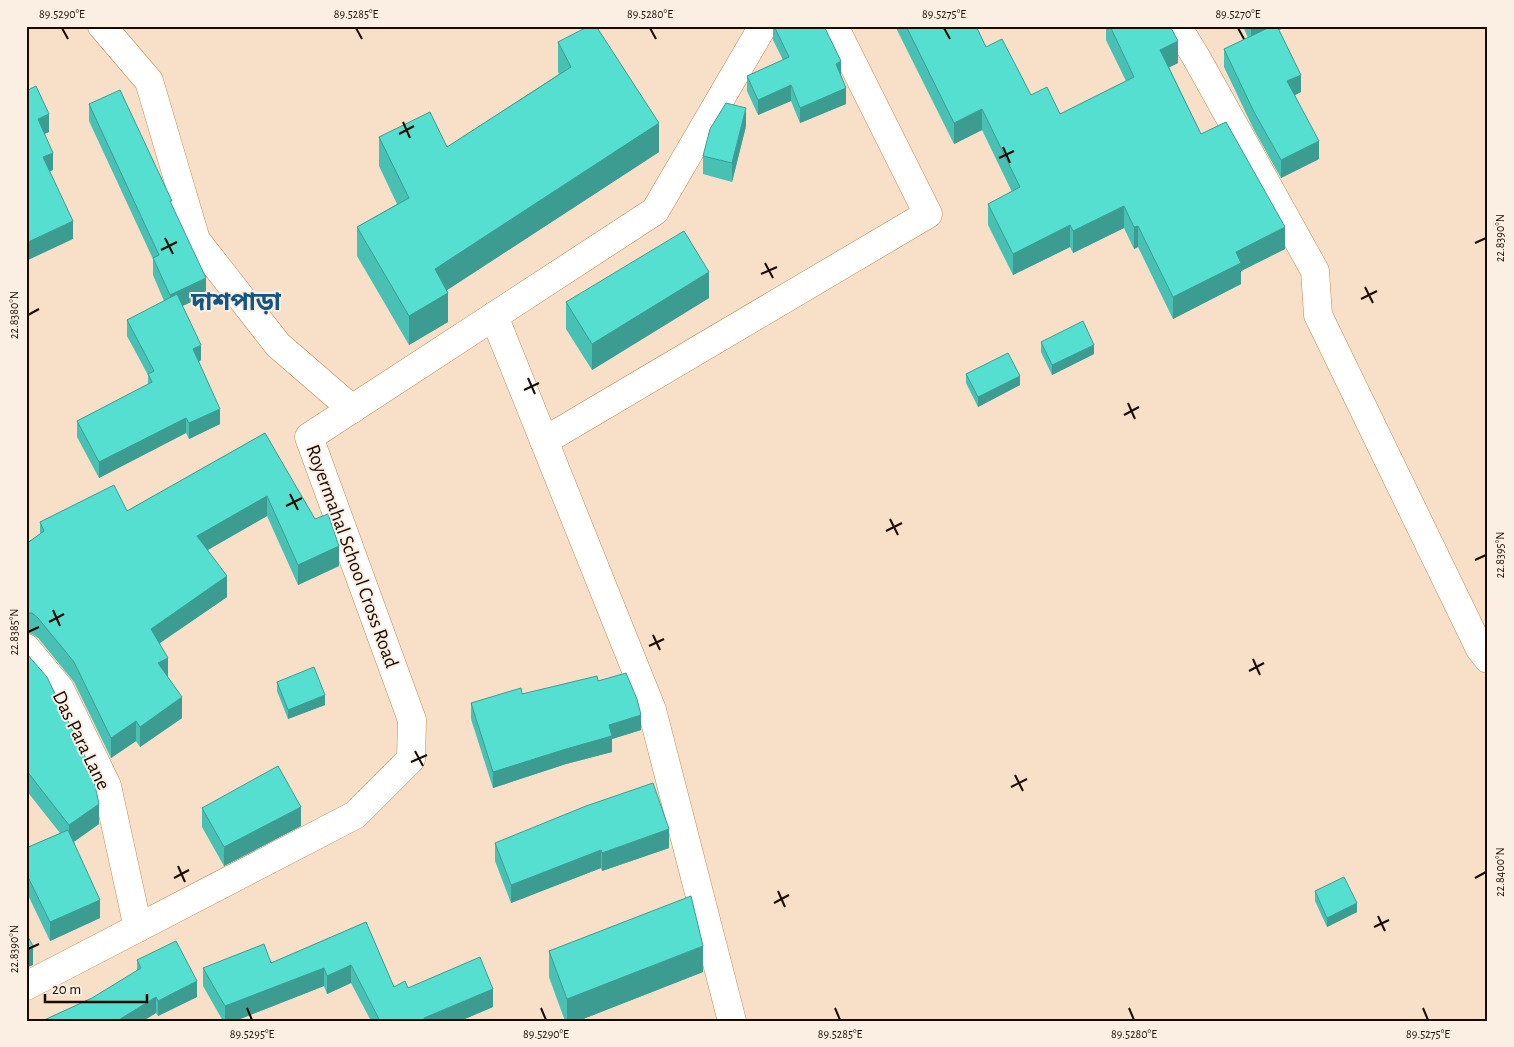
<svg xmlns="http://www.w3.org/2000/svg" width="1514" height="1047" font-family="'Alegreya Sans','Noto Sans Bengali',sans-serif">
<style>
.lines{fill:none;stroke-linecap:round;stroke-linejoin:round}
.minor-casing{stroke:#c2894f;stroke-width:29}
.minor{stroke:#fff;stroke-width:28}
.wall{fill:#49c0b4}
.shaded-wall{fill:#3c9c92}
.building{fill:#55dfd1;stroke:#3c9c92}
.ticks{fill:none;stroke:#1a0a00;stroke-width:2}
.labels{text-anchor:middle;stroke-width:4;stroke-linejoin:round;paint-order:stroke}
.street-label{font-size:20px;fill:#1a0a00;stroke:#fbefe3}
.district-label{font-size:25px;font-weight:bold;fill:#135584;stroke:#fbefe3}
.neatline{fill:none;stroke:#1a0a00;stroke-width:2}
.ticks-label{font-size:12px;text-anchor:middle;fill:#1a0a00}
</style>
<rect width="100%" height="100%" fill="#f7dfc8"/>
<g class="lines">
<!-- minor casing -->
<g class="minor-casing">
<g id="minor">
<polyline points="102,26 149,81 196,240 278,345 352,409"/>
<polyline points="1177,26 1196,57 1315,271 1318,315 1480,649 1488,659"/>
<polyline points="494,316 652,710 732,1021"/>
<polyline points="544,441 928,214 834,26"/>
<polyline points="26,648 60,689 107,786 138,928"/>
<polyline points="26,986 355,815 411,759 412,720 309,437 655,211 763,26"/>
</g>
</g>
<!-- minor -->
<use href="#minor" class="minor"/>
</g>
<!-- wall -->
<g class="wall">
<polygon points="773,26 824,26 841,76 846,104 800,123 791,101 758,115 747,91 747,76 783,60 773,40"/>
<polygon points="895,26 976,26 986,47 1031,95 1060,114 1126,81 1106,40 1106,26 1170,26 1178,63 1169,67 1201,134 1285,249 1241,271 1241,284 1173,319 1138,247 1134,249 1124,228 1073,253 1070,247 1013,275 988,225 988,204 1012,192 982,130 954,144"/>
<polygon points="1243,26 1287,26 1279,30 1301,92 1295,95 1319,159 1281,178 1254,130 1224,67 1224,49 1248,38"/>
<polygon points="558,42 659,152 447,290 448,322 409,345 357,256 357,227 397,204 379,166 379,137 447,147 559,74 558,72"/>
<polygon points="89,104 172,206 206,295 182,306 201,360 199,362 220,424 189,439 186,433 99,478 77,437 77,421 148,385 148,375 127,336 127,320 164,301 153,275 153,259 89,121"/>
<polygon points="746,126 732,182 703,174 703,156"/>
<polygon points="709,298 592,370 566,329 566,302"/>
<polygon points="1041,342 1094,354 1052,375 1041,352"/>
<polygon points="966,374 1020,385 978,407 966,383"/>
<polygon points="265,433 339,566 298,585 267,516 208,550 227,597 160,643 168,678 182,718 140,747 136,741 111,758 74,682 38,638 32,634 26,633 26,544 40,534 40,522 127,511"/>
<polygon points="26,653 99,824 74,842 100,918 50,941 26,891 26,848 60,833 26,790"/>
<polygon points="598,681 641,730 612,739 612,752 566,764 493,788 471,719 471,703"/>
<polygon points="277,682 325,705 288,719 277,691"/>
<polygon points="202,808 301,826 224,866 202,827"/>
<polygon points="495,843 669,848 602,871 601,868 511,903 495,861"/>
<polygon points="1315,891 1357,912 1327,927 1315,901"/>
<polygon points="366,922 394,987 408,988 493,1007 460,1021 371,1021 351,983 327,994 324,986 235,1021 223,1021 203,986 203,968 271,963"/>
<polygon points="549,951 703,972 578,1021 565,1021 549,977"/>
<polygon points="137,960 197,997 158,1016 156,1013 143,1021 42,1021 92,998 137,971"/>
</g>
<!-- shaded-wall -->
<g class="shaded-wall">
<polygon points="1251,26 1287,26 1251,44"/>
<polygon points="1178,41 1178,63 1160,72 1160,50"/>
<polygon points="841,61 841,76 836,79 836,64"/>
<polygon points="1301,75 1301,92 1287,99 1287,81"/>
<polygon points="791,85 791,101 758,115 758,100"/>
<polygon points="846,88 846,104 800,123 800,108"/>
<polygon points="746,108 746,126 732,182 732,163"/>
<polygon points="982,109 982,130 954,144 954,123"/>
<polygon points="49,114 49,132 38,137 38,119"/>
<polygon points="659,123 659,152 435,298 435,269"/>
<polygon points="1319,141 1319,159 1281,178 1281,160"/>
<polygon points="53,153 53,170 43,175 43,157"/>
<polygon points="1124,206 1124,228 1073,253 1073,231"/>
<polygon points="73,221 73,239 26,261 26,243"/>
<polygon points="1070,225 1070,247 1013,275 1013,254"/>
<polygon points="1138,226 1138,247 1134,249 1134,227"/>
<polygon points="1285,227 1285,249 1241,271 1241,284 1173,319 1173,297 1236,252"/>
<polygon points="709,272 709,298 592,370 592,344"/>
<polygon points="206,278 206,295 170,312 170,295"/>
<polygon points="448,293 448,322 409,345 409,316"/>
<polygon points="201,345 201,360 193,364 193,349"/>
<polygon points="1094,345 1094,354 1052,375 1052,365"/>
<polygon points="1020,376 1020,385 978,407 978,397"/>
<polygon points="220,409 220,424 189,439 189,423"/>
<polygon points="186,418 186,433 99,478 99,462"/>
<polygon points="267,496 267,516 197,556 197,536"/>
<polygon points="339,546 339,566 298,585 298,565"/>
<polygon points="227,576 227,597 151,649 151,629"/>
<polygon points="168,658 168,678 158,663"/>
<polygon points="325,695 325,705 288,719 288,710"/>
<polygon points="182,697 182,718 140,747 140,727"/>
<polygon points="641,715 641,730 612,739 612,752 566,764 493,788 493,772 609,725"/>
<polygon points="136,721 136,741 111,758 111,738"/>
<polygon points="99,804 99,824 69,845 69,825"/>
<polygon points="301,807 301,826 224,866 224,847"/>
<polygon points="669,829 669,848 602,871 602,853"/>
<polygon points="601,850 601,868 511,903 511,885"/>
<polygon points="100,900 100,918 50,941 50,922"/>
<polygon points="1357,903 1357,912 1327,927 1327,918"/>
<polygon points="33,946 33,965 26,968 26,950"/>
<polygon points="703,946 703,972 578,1021 567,1021 567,999"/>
<polygon points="351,965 351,983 327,994 327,976"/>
<polygon points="324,968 324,986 235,1021 225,1021 225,1006"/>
<polygon points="197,981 197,997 158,1016 158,1001"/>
<polygon points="493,989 493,1007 460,1021 424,1021 424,1018"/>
<polygon points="156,997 156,1013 143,1021 117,1021"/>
</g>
<!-- building -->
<g class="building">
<polygon points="589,26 596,26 659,123 435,269 448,293 409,316 357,227 409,198 379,137 430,112 447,147 571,67 558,42"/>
<polygon points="774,26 824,26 841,61 836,64 846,88 800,108 791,85 758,100 747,76 789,57"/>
<polygon points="906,26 976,26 986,47 1002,39 1031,95 1047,87 1060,114 1134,77 1110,26 1170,26 1178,41 1160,50 1201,134 1226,122 1285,227 1236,252 1241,263 1173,297 1138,226 1134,227 1124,206 1073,231 1070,225 1013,254 988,204 1020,187 982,109 954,123"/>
<polygon points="1272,26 1277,26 1301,75 1287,81 1319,141 1281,160 1254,112 1224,49"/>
<polygon points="36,86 49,114 38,119 53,153 43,157 73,221 26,243 26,91"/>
<polygon points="120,90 172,201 170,201 206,278 170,295 153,258 159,255 89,104"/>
<polygon points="726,103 746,108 732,163 703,156 710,129"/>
<polygon points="684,231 709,272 592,344 566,302"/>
<polygon points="177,294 201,345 193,349 220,409 189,423 186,418 99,462 77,421 152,382 148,374 154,371 127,320"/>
<polygon points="1083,321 1094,345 1052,365 1041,342"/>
<polygon points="1008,353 1020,376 978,397 966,374"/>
<polygon points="265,433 315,519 328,514 339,546 298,565 267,496 197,536 227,576 151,629 168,658 158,663 182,697 140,727 136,721 111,738 74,662 38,618 32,613 26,613 26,544 44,531 40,522 114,485 127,511"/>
<polygon points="26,653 47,677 92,771 99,804 69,825 26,770"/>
<polygon points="314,667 325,695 288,710 277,682"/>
<polygon points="626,673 637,699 641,715 609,725 612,736 566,749 493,772 471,703 521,688 522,694 597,676 598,681"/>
<polygon points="278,766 301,807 224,847 202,808"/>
<polygon points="653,783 669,829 602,853 601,850 511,885 495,843 586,806"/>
<polygon points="68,830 100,900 50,922 26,873 26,848"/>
<polygon points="1344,877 1357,903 1327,918 1315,891"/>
<polygon points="691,896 703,946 567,999 549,951"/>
<polygon points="366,922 394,987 405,981 408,988 480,957 493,989 424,1018 425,1021 380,1021 351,965 327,976 324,968 225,1006 203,968 264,944 271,963"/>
<polygon points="26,933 33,946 26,950"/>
<polygon points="176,941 197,981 158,1001 156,997 117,1021 42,1021 92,998 141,968 137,960"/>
</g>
<!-- ticks -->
<path class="ticks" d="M62 28 68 39M356 28 362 39M650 28 656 39M944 28 950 39M1238 28 1244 39M403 122 410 138M399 134 414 126M1003 147 1010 163M999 158 1014 151M165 238 173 254M1475 243 1486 238M161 250 177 242M765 263 773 278M761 274 777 267M1365 287 1373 303M1361 299 1377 291M28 315 39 309M528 378 535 394M524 390 539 383M1128 403 1135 419M1124 415 1139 407M290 494 298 510M286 506 302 498M890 519 898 535M886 531 902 523M1475 560 1486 555M53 610 60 626M49 622 64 614M28 632 39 627M653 635 660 650M649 646 664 639M1253 659 1260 675M1249 671 1264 663M415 751 423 766M411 762 427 755M1015 775 1023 791M1011 787 1027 779M178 866 185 882M174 878 189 870M1475 878 1486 872M778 891 785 907M774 903 789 895M1378 916 1385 931M1374 927 1389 920M28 949 39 944M247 1008 252 1020M541 1008 546 1020M835 1008 840 1020M1129 1008 1134 1020M1423 1008 1428 1020"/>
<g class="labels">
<!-- street labels -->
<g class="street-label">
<text transform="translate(353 556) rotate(70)" y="7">Royermahal School Cross Road</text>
<text transform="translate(82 740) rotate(64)" y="7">Das Para Lane</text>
</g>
<!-- district labels -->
<g class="district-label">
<text x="236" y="310">দাশপাড়া</text>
</g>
</g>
<!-- border -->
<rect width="1514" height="1047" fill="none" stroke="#fbefe3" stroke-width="55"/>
<!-- scale -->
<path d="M45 994v8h102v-8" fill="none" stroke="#1a0a00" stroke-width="2.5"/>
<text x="52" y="994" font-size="15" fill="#1a0a00" stroke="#fbefe3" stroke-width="4" paint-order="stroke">20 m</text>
<rect x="28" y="28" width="1458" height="992" class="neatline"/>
<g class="ticks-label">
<text x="62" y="18">89.5290°E</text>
<text x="356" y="18">89.5285°E</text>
<text x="650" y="18">89.5280°E</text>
<text x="944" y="18">89.5275°E</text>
<text x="1238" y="18">89.5270°E</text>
<text transform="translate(1500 238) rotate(-90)" y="4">22.8390°N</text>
<text transform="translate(14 315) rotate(-90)" y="4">22.8380°N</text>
<text transform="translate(1500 555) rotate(-90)" y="4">22.8395°N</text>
<text transform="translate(14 632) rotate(-90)" y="4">22.8385°N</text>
<text transform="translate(1500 872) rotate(-90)" y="4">22.8400°N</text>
<text transform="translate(14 949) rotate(-90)" y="4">22.8390°N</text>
<text x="252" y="1038">89.5295°E</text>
<text x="546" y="1038">89.5290°E</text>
<text x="840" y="1038">89.5285°E</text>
<text x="1134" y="1038">89.5280°E</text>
<text x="1428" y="1038">89.5275°E</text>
</g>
</svg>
